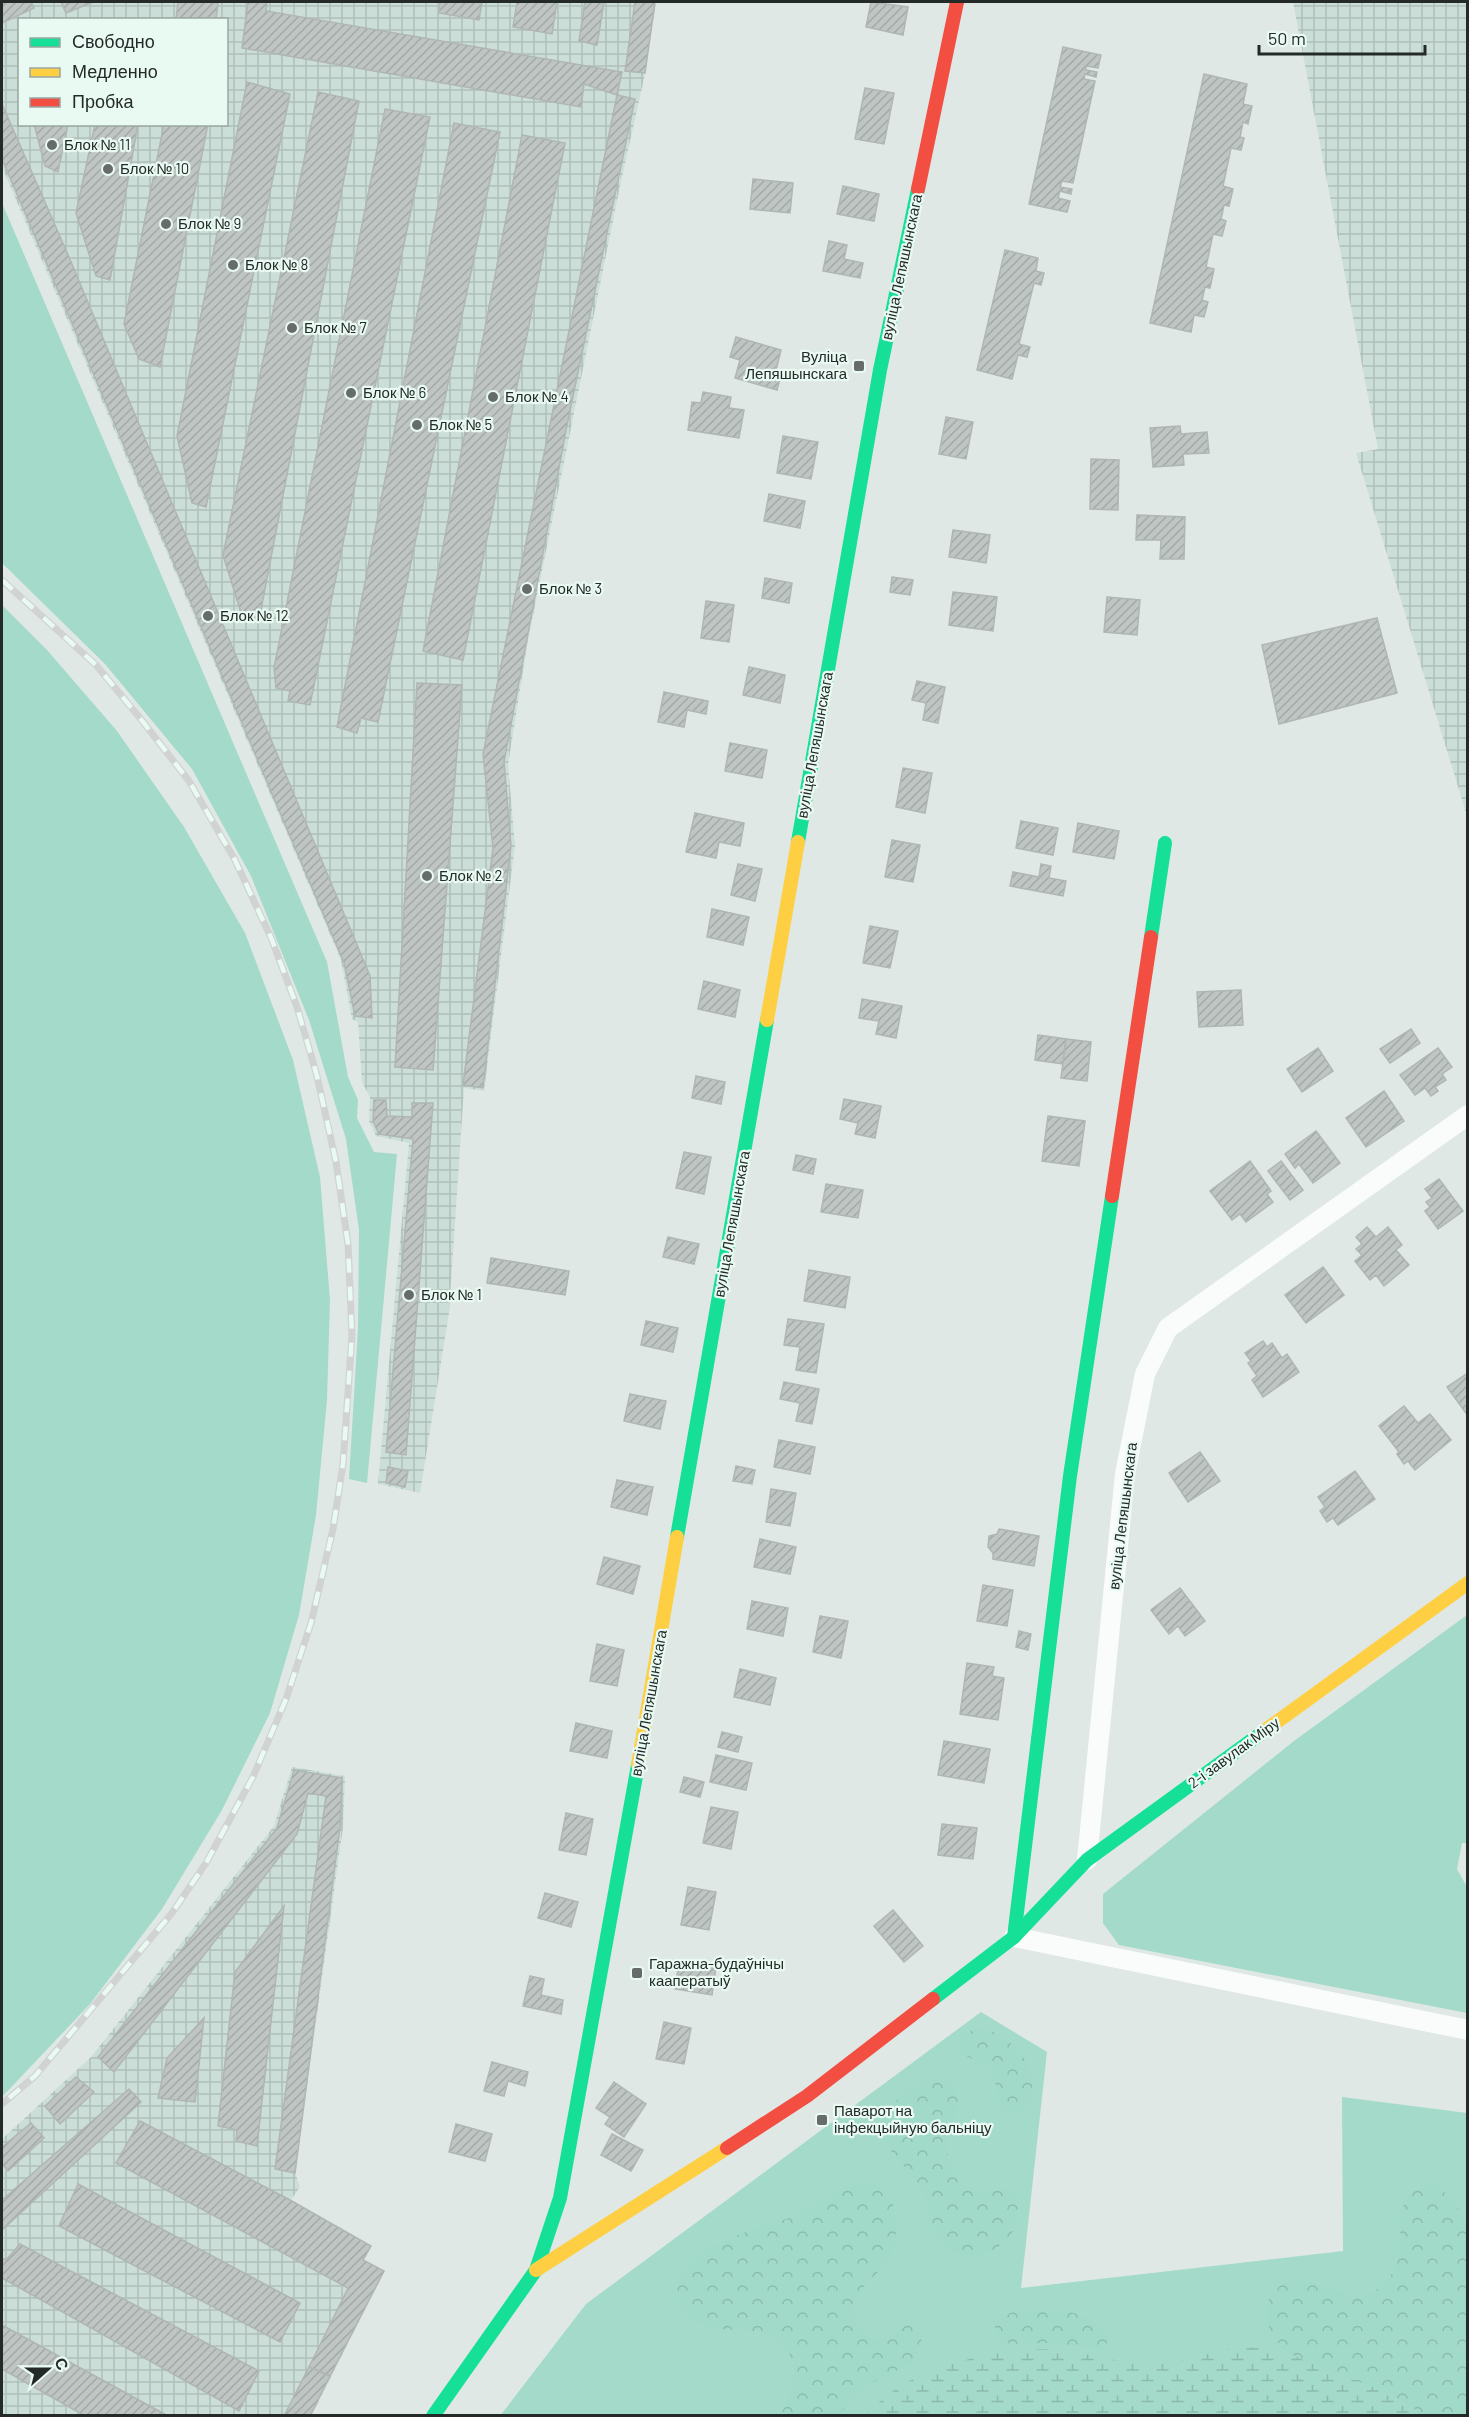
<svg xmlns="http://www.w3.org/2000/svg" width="1469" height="2417" font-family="Barlow,sans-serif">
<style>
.industrial{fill:url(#industrial-grid);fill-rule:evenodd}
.grass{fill:#a3daca}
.forest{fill:url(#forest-crowns)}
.wetland{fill:url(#wetland-marsh)}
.building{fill:url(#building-hatch);stroke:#afb6b4;stroke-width:1.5}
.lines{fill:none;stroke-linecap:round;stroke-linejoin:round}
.street{stroke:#fafcfb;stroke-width:20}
.fast{stroke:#16e098;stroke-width:14}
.slow{stroke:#ffcf43;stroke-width:14}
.jam{stroke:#f24e42;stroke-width:14}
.rail-casing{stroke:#d1d3d2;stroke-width:7}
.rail{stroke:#e9faf3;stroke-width:4.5;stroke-dasharray:14;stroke-linecap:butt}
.poi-dot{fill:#656c6a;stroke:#e9faf3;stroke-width:2}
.labels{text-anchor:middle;stroke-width:4.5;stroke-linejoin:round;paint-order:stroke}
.poi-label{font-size:15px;fill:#242a28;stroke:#e9faf3;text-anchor:start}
.street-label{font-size:15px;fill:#242a28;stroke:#e9faf3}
</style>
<defs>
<pattern id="industrial-grid" width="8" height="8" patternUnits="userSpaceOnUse" patternTransform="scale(1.5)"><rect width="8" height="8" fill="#ccded8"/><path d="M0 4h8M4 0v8" fill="none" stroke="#afbfb9"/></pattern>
<pattern id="forest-crowns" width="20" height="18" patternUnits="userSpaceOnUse" patternTransform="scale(1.5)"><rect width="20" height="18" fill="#a2dac9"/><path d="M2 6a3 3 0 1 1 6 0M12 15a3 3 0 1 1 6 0" fill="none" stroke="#8bbbad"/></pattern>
<pattern id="wetland-marsh" width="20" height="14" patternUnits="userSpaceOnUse" patternTransform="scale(1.5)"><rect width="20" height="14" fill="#a3daca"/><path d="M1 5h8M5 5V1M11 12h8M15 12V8" fill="none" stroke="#8cbbae"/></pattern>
<pattern id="building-hatch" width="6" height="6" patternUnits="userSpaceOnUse" patternTransform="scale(1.5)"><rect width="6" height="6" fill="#bec5c3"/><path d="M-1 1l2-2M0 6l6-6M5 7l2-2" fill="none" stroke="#a3a9a8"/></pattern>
</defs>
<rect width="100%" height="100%" fill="#dfe8e5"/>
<!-- industrial -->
<g class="industrial">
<path d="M2 2H656L645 74 620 186 528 640 508 765 515 845 484 1091 464 1088 449 1313 420 1493 378 1484 409 1143 376 1136 369 1121 370 1097 362 1082 358 1022 352 1019 341 960 2 167ZM20 20H226V124H20Z"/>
<polygon points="1293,2 1467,2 1467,816 1356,453 1378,449"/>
<polygon points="292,1767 345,1776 343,1827 295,2173 300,2187 291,2200 371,2246 364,2260 384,2271 312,2415 2,2416 2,2139 91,2057 274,1826"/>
</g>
<!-- grass -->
<g class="grass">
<polygon points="2,203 327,962 348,1077 358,1100 357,1118 374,1152 397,1154 367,1483 349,1479 358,1329 359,1230 346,1139 309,1020 251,876 192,769 105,664 2,563"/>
<polygon points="2,605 47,650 117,731 184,827 245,933 293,1060 320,1177 330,1300 327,1400 316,1515 299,1615 270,1713 222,1810 162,1909 90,2004 2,2097"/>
<polygon points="1467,1615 1468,1843 1462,1843 1457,1869 1467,1887 1467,2013 1119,1945 1103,1923 1103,1894 1294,1741"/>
<polygon points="981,2012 1047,2052 1021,2288 1343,2251 1342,2097 1467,2113 1467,2415 500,2416 586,2304"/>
</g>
<!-- forest -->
<g class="forest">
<path d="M980 2028C999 2031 1018 2046 1027 2063 1034 2077 1037 2112 1014 2113 1010 2113 1005 2110 1002 2107 993 2095 999 2079 989 2068 980 2059 965 2059 958 2049L959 2038 972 2030Z"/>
<path d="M934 2078C948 2080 960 2089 958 2106 957 2113 952 2120 950 2127 943 2148 949 2172 966 2186 981 2198 1000 2184 1015 2193 1025 2220 1012 2244 985 2253 974 2257 964 2258 954 2252 930 2240 933 2214 924 2193 914 2173 896 2161 886 2143 869 2112 909 2087 934 2078Z"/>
<path d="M862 2182C875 2184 889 2190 893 2205 901 2230 895 2254 877 2273 868 2282 859 2290 855 2303 851 2312 855 2321 860 2329 863 2336 872 2340 879 2339 889 2338 898 2328 908 2325L915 2327 920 2333 922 2344 912 2363 861 2388 839 2415H780C800 2386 802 2340 759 2332 733 2327 706 2335 686 2313 678 2305 675 2294 678 2284 691 2239 765 2230 801 2213 822 2204 839 2188 862 2182Z"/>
<path d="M1433 2185C1451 2194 1460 2209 1467 2227V2415H1422C1385 2382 1330 2381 1290 2354 1272 2342 1258 2313 1272 2294 1293 2265 1335 2293 1361 2298 1376 2291 1388 2283 1395 2268 1410 2237 1384 2191 1433 2185Z"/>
<path d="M1024 2310C1049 2309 1078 2308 1098 2326 1105 2331 1109 2338 1106 2346L1101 2349 1049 2343 1010 2344 999 2339 995 2328 996 2322 1010 2313Z"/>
</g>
<!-- wetland -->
<path class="wetland" d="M1247 2347C1261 2348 1275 2349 1288 2353 1299 2357 1310 2364 1322 2368 1355 2381 1395 2391 1422 2415H865C877 2404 889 2392 904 2384 945 2361 1010 2346 1058 2350 1088 2353 1118 2363 1148 2364 1181 2365 1214 2349 1247 2347Z"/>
<!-- building -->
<g class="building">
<polygon points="2,2 31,2 34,8 2,23"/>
<polygon points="61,2 93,2 66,13"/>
<polygon points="178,2 218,2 216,20 176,20"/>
<polygon points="248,2 267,2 266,11 622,72 617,95 584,84 581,107 242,48"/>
<polygon points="440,2 482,2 479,20 439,13"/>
<polygon points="517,2 557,2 552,34 513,27"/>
<polygon points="585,2 604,2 597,45 579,41"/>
<polygon points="635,2 655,2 645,73 625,71"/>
<polygon points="871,2 908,7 903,35 866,27"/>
<polygon points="1063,47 1101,55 1098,68 1086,66 1086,70 1097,72 1096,77 1085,74 1084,79 1095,81 1073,183 1062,181 1060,187 1072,189 1071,194 1060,191 1058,198 1070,201 1067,212 1029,204"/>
<polygon points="1204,74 1247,84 1243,104 1252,106 1248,124 1243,122 1240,137 1244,138 1241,150 1231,148 1223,186 1233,189 1229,206 1224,205 1221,219 1226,221 1222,236 1213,234 1206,267 1214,269 1210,288 1205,287 1202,300 1208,302 1204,317 1194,315 1191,332 1150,323"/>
<polygon points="247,82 290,94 206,507 192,503 177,436"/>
<polygon points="865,88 894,93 884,144 855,139"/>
<polygon points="318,92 359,101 259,620 242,616 223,555"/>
<polygon points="617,95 635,99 567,425 504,762 511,846 483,1088 463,1085 493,848 483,754"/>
<polygon points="2,104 69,257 370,976 372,1018 355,1016 344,963 2,159"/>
<polygon points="385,109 430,117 310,705 288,701 290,691 276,688 274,668"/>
<polygon points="454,123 500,132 378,722 361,718 357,733 337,727"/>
<polygon points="34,124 68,124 58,172 45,166"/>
<polygon points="95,124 138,124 110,280 96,276 76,213"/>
<polygon points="164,124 208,124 160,367 139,359 124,324"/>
<polygon points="522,135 565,143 463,660 423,651"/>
<polygon points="753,179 793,183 790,213 750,209"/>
<polygon points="843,186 879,194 874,221 837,214"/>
<polygon points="829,241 847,245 844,259 863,263 860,278 823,271"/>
<polygon points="1005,250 1038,258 1036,271 1044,273 1041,285 1034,283 1019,344 1030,347 1027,357 1018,355 1012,379 977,370"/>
<polygon points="736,337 781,350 776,370 782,371 777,390 735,378 740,360 730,357"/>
<polygon points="703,392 731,397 729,408 744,410 739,438 688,430 692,402 701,403"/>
<polygon points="946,417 973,422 966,459 939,454"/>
<polygon points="1180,426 1181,434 1207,432 1209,453 1183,454 1184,465 1153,467 1150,428"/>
<polygon points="783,436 818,442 811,479 777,473"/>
<polygon points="1091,459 1119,460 1118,510 1090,509"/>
<polygon points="769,494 805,501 800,528 764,521"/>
<polygon points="1137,515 1185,517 1184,559 1160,559 1161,540 1136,540"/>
<polygon points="953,530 990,535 986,563 949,557"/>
<polygon points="892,577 913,580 910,595 890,592"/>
<polygon points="765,578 792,583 789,603 762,598"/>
<polygon points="953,592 997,597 993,631 949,625"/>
<polygon points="1107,597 1140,600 1137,635 1104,632"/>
<polygon points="706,601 734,605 729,642 701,638"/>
<polygon points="1377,618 1397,693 1279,724 1262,645"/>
<polygon points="749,667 785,675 780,703 743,695"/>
<polygon points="917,681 945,687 938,723 923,720 926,703 912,700"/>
<polygon points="417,683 462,685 433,1070 395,1067"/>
<polygon points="664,692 708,701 706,714 687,710 684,727 658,722"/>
<polygon points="730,743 767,750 762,778 725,771"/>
<polygon points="903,768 932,773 925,813 896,807"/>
<polygon points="695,813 744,823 740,846 719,842 716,858 686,852"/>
<polygon points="1021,821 1058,828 1053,855 1016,848"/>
<polygon points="1078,823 1119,831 1114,859 1073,852"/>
<polygon points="892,840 920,845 913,882 885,877"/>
<polygon points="738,864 762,869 755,901 731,895"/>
<polygon points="1041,864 1051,866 1049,878 1066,881 1063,896 1010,886 1013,872 1039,877"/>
<polygon points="712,909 749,917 743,945 707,937"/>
<polygon points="870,926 898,931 890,968 863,963"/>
<polygon points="704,981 740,990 735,1017 698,1009"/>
<polygon points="1241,990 1243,1025 1199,1027 1197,992"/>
<polygon points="862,999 902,1006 896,1038 876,1034 879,1021 859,1018"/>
<polygon points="1411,1029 1420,1043 1390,1063 1380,1049"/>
<polygon points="1038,1035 1066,1039 1063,1064 1035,1060"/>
<polygon points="1066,1039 1091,1042 1087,1081 1061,1078"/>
<polygon points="1318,1048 1333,1071 1302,1092 1287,1069"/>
<polygon points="1438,1048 1452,1067 1442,1074 1446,1080 1435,1087 1438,1091 1431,1096 1425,1088 1415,1095 1400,1075"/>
<polygon points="696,1076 725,1082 721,1104 692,1098"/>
<polygon points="1384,1091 1404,1121 1366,1147 1346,1118"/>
<polygon points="844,1099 881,1106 875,1138 855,1134 858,1123 840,1119"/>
<polygon points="374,1100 386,1100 387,1116 412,1117 412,1103 433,1103 406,1455 386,1452 413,1139 379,1134 373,1121"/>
<polygon points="1048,1116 1085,1121 1079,1166 1042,1161"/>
<polygon points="1316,1131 1340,1163 1313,1183 1299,1164 1295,1168 1285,1154"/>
<polygon points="684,1152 711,1157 704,1194 676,1188"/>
<polygon points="796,1155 816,1159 813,1174 793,1170"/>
<polygon points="1250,1161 1271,1191 1267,1194 1273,1202 1246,1222 1240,1214 1232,1220 1210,1191"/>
<polygon points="1281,1161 1303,1190 1290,1200 1268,1171"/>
<polygon points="1439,1179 1463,1211 1438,1229 1425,1211 1430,1207 1426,1202 1432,1198 1425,1189"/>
<polygon points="826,1184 863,1190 858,1218 821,1212"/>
<polygon points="1367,1227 1376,1237 1388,1227 1402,1245 1396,1250 1409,1265 1384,1286 1376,1275 1370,1280 1355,1261 1362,1255 1356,1249 1362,1244 1356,1237"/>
<polygon points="668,1237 699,1244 694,1264 663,1257"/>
<polygon points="491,1258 569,1271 565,1295 487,1283"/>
<polygon points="1323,1267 1344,1295 1306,1323 1285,1295"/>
<polygon points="809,1270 850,1277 845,1308 804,1301"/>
<polygon points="788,1319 824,1324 816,1373 796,1370 800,1347 784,1345"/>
<polygon points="646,1321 678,1328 673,1352 641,1345"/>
<polygon points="1263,1341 1267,1347 1272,1343 1282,1358 1287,1354 1299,1372 1263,1397 1252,1380 1257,1376 1248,1363 1251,1361 1245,1353"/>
<polygon points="1468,1373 1468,1416 1447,1387"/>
<polygon points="784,1382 819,1389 812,1424 796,1421 800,1403 780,1399"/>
<polygon points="630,1394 666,1401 660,1429 624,1421"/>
<polygon points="1404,1406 1418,1423 1430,1414 1451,1440 1415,1470 1408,1461 1404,1464 1397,1454 1399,1452 1379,1426"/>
<polygon points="779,1440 815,1447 810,1474 774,1467"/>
<polygon points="1200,1452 1220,1481 1188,1502 1169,1473"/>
<polygon points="736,1466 755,1470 752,1484 733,1481"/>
<polygon points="388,1467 408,1471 405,1487 386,1483"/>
<polygon points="1355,1471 1375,1499 1338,1525 1333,1518 1327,1522 1320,1511 1325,1507 1318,1497"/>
<polygon points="617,1480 653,1487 647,1515 611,1507"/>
<polygon points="771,1489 796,1493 790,1526 766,1522"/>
<polygon points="999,1529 1039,1536 1034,1566 993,1559 993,1553 988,1547 989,1536 997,1534"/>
<polygon points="760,1539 796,1547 790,1574 754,1567"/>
<polygon points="604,1557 640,1566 633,1594 597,1584"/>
<polygon points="983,1585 1013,1590 1007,1626 977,1621"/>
<polygon points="1180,1588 1205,1621 1185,1636 1178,1626 1169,1634 1151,1610"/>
<polygon points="752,1601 788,1608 783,1636 747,1629"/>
<polygon points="820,1616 848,1621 841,1658 813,1652"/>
<polygon points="1019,1631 1031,1634 1028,1650 1016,1647"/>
<polygon points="597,1644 624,1650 617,1686 590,1681"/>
<polygon points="967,1663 994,1667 992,1676 1004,1678 998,1720 960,1714"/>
<polygon points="740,1669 776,1678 770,1705 734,1697"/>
<polygon points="576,1723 612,1731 607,1758 570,1751"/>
<polygon points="722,1732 742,1737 738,1752 718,1747"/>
<polygon points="944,1741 990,1749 984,1783 938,1775"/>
<polygon points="716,1755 752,1763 746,1790 710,1782"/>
<polygon points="294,1770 342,1778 340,1827 295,2173 275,2169 326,1796 308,1793 297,1834 114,2072 98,2057 277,1828"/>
<polygon points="684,1777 704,1782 700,1797 680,1792"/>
<polygon points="711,1807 738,1812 731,1849 703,1843"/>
<polygon points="566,1813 593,1819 586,1855 559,1850"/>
<polygon points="942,1824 977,1828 973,1859 938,1855"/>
<polygon points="688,1887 716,1892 709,1930 681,1925"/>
<polygon points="545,1893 578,1902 571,1927 538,1918"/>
<polygon points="284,1906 257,2146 236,2141 237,2130 218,2126 235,1972"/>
<polygon points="893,1910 923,1946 904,1962 874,1926"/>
<polygon points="679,1962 716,1967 712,1995 675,1989"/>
<polygon points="530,1976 544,1979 541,1995 563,2000 561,2014 523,2006"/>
<polygon points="204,2018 195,2102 158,2098 167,2058"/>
<polygon points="664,2022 691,2028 684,2064 656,2059"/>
<polygon points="492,2062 528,2072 525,2086 508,2081 504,2096 484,2091"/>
<polygon points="76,2077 94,2092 60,2124 45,2106"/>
<polygon points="614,2082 646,2104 624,2137 605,2124 610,2117 596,2108"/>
<polygon points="129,2089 141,2102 2,2230 2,2200"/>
<polygon points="140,2121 290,2200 371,2246 363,2260 384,2271 330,2376 309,2367 348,2288 116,2163"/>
<polygon points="31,2123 44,2138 8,2171 2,2163 2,2147"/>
<polygon points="456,2124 492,2134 485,2161 449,2152"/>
<polygon points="612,2134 643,2150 631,2171 601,2155"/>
<polygon points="78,2184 300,2303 280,2342 59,2226"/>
<polygon points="20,2244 259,2371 239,2411 2,2278 2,2258 6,2260"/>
<polygon points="2,2325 168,2416 85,2416 2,2369"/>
<polygon points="309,2367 330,2376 310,2416 284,2416"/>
</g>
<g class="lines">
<!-- street -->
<g class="street">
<polyline points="1087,1860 1125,1474 1145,1374 1168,1328 1468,1115"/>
<polyline points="1014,1937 1468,2030"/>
</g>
<!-- fast -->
<g class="fast">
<polyline points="798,842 880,370 918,189"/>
<polyline points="1151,937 1165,843"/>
<polyline points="677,1537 767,1020"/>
<polyline points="1014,1937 1070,1476 1112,1196"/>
<polyline points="933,1999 1014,1937 1087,1860 1263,1732"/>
<polyline points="433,2416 536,2270 560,2198 638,1765"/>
</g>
<!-- slow -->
<g class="slow">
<polyline points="767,1020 798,842"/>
<polyline points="1263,1732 1468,1583"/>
<polyline points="638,1765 677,1537"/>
<polyline points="536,2270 727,2148"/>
</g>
<!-- jam -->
<g class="jam">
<polyline points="918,189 957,2"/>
<polyline points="1112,1196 1151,937"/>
<polyline points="727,2148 807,2096 933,1999"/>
</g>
<!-- rail casing -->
<g class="rail-casing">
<polyline id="rail" points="2,580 96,665 140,718 189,781 235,860 272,940 297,1007 317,1076 336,1162 348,1244 352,1335 343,1464 333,1529 311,1623 286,1699 253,1777 206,1863 172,1913 35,2076 2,2104"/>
</g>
<!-- rail -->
<use href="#rail" class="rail"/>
</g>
<!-- markers -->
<g class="poi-dot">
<circle cx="52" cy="145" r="6"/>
<circle cx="108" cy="169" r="6"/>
<circle cx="166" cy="224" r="6"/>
<circle cx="233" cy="265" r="6"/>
<circle cx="292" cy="328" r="6"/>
<rect x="853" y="360" width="12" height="12" rx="3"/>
<circle cx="351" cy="393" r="6"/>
<circle cx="493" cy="397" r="6"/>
<circle cx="417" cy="425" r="6"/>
<circle cx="527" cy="589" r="6"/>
<circle cx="208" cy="616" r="6"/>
<circle cx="427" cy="876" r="6"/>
<circle cx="409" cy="1295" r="6"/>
<rect x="631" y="1967" width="12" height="12" rx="3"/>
<rect x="816" y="2114" width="12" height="12" rx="3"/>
</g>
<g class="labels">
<!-- poi labels -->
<g class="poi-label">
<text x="64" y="150">Блок № 11</text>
<text x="120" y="174">Блок № 10</text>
<text x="178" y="229">Блок № 9</text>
<text x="245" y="270">Блок № 8</text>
<text x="304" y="333">Блок № 7</text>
<text x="847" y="362" text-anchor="end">Вуліца<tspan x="847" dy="17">Лепяшынскага</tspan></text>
<text x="363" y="398">Блок № 6</text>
<text x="505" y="402">Блок № 4</text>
<text x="429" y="430">Блок № 5</text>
<text x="539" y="594">Блок № 3</text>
<text x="220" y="621">Блок № 12</text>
<text x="439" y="881">Блок № 2</text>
<text x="421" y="1300">Блок № 1</text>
<text x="649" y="1969">Гаражна-будаўнічы<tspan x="649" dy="17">кааператыў</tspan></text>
<text x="834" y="2116">Паварот на<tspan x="834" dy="17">інфекцыйную бальніцу</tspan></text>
</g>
<!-- street labels -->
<g class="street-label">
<text transform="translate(902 267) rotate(-78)" y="5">вуліца Лепяшынскага</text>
<text transform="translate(815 745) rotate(-80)" y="5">вуліца Лепяшынскага</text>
<text transform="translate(732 1224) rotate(-80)" y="5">вуліца Лепяшынскага</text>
<text transform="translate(1123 1516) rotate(-83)" y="5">вуліца Лепяшынскага</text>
<text transform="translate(649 1703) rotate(-80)" y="5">вуліца Лепяшынскага</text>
<text transform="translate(1234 1753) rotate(-36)" y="5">2-і завулак Міру</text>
</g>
</g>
<!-- border -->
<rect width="1469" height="2417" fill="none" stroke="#242a28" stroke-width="6"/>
<!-- legend -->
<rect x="18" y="18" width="210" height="108" fill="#e9faf3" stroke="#9aa7a2" stroke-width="1.5"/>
<rect x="30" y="38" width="30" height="9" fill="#16e098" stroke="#9aa7a2" stroke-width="1.5"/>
<text x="72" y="48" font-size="18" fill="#242a28">Свободно</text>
<rect x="30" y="68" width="30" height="9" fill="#ffcf43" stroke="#9aa7a2" stroke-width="1.5"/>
<text x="72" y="78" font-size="18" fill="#242a28">Медленно</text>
<rect x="30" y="98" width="30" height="9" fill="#f24e42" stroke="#9aa7a2" stroke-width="1.5"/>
<text x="72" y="108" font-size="18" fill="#242a28">Пробка</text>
<!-- north arrow -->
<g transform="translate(48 2369) rotate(69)" stroke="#e9faf3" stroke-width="4.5" paint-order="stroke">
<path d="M0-4.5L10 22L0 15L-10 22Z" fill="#242a28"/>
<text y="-9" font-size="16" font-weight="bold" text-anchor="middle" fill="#242a28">С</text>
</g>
<!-- scale -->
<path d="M1259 45v9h166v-9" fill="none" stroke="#242a28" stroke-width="3"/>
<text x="1268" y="45" font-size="18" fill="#242a28" stroke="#e9faf3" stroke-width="4.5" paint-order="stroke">50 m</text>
</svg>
